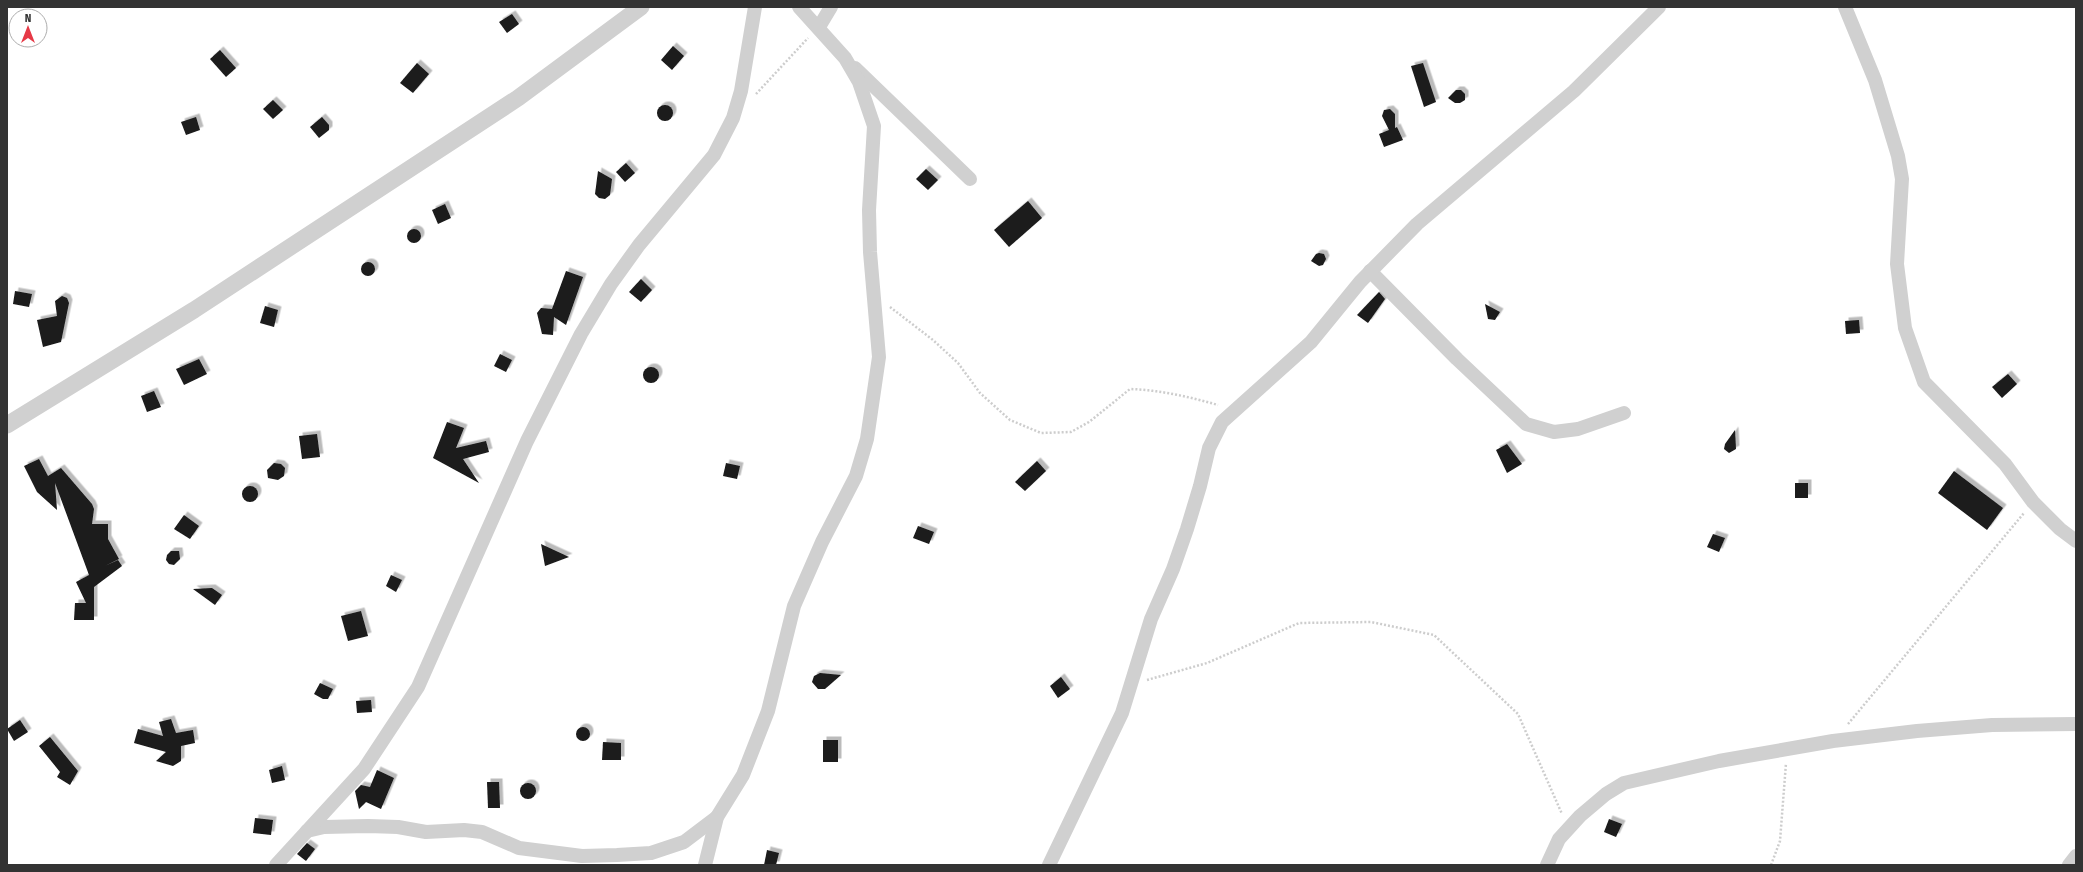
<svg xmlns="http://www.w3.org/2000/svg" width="2083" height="872" font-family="'Fira Sans Condensed',sans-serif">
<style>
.building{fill:#1a1a1a;filter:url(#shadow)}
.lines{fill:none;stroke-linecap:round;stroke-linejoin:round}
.path{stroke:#cdcdcd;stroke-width:2.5;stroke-dasharray:2 2;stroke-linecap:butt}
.minor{stroke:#d0d0d0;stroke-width:14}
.tertiary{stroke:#d0d0d0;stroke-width:17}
</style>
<defs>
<filter id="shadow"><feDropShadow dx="3.5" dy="-3.5" stdDeviation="0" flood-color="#0004"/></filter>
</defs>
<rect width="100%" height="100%" fill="#fff"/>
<!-- building -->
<g class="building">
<polygon points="512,14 519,24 507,33 499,22"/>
<polygon points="673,46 684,56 672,70 661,60"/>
<polygon points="220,50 236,68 226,77 210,59"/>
<polygon points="417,63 429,74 413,93 400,83"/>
<polygon points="1423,63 1436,102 1424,107 1411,66"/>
<polygon points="1456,90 1461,90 1465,94 1465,100 1460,103 1455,103 1448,98"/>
<polygon points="273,100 283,110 273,119 263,109"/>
<circle cx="665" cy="113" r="8"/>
<polygon points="1390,109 1395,114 1395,128 1397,127 1403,140 1384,147 1379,134 1389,130 1382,116 1384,110"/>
<polygon points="196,117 200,130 186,135 181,122"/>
<polygon points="322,117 329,125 329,130 319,138 310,127"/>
<polygon points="626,163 635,173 625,182 616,172"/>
<polygon points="926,169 938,180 928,190 916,179"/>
<polygon points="598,171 612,179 610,195 605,199 599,198 595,194"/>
<polygon points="1028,201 1042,218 1009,247 994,230"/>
<polygon points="445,204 451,218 438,224 432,210"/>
<circle cx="414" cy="236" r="7"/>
<polygon points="1319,253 1324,254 1326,259 1323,265 1319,266 1311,261 1316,254"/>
<circle cx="368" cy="269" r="7"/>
<polygon points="566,271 583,277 566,325 554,317 553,335 542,334 537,313 541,308 552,309"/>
<polygon points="641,279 652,290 641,302 629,292"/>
<polygon points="15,291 32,294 29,307 13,304"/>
<polygon points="1379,292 1385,299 1368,323 1357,315"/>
<polygon points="62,296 67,298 69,303 61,342 43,347 37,320 57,316 55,301"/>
<polygon points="1485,304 1500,312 1495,320 1488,319"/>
<polygon points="265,306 278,310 274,327 260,323"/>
<polygon points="1859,320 1860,333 1846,334 1845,321"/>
<polygon points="500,354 512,360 506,372 494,366"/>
<polygon points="199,359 207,374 184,385 176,369"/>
<circle cx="651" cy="375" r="8"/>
<polygon points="2008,374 2017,384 2002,398 1992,387"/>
<polygon points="154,391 161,407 147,412 141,396"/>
<polygon points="447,422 464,428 456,448 486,441 489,452 463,459 479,483 433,458"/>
<polygon points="1735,430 1736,449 1729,453 1724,449 1725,444"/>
<polygon points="317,434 320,457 302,459 299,436"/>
<polygon points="1507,444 1522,464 1507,473 1496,450"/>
<polygon points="39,459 48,476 61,468 92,504 94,509 92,524 108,524 108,539 119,559 105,566 118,560 122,566 94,587 94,620 74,620 75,603 86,603 76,582 89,575 55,483 57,510 37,492 24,466"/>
<polygon points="1037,461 1046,471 1025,491 1015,482"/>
<polygon points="274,463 281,464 285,468 284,476 278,480 268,478 267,470"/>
<polygon points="726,463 740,466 737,479 723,476"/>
<polygon points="1954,471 2003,508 1987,530 1938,493"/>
<rect x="1795" y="483" width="13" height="15"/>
<circle cx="250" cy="494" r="8"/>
<polygon points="184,515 199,526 190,539 174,529"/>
<polygon points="918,526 934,532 929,544 913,538"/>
<polygon points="1713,534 1725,538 1719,552 1707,547"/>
<polygon points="541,544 569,557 545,566"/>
<polygon points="171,551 179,551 180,559 174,565 169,564 166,560 167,555"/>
<polygon points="391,575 402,580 396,592 386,586"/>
<polygon points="212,588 222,595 215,605 193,589"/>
<polygon points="361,611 368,636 348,641 341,616"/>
<polygon points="820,673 841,675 825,689 818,689 812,682 814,676"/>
<polygon points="1061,677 1070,689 1058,698 1050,686"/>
<polygon points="320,683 333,689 328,699 323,699 314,694"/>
<polygon points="371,700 372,712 357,713 356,701"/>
<polygon points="171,719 176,733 193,730 195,743 181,746 181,761 173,766 156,761 166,752 134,743 138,729 163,736 159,722"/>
<polygon points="20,720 28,732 14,741 7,729"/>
<circle cx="583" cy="734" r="7"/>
<polygon points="50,737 78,771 70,785 57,777 60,772 39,746"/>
<rect x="823" y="740" width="15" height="22"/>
<polygon points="603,742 621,743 621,760 602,760"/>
<polygon points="282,766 285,780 272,783 269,770"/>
<polygon points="377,770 394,778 381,809 366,802 359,809 355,791 361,785 370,787"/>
<polygon points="487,782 499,782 500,808 488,808"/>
<circle cx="528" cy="791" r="8"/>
<polygon points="255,818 273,820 271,835 253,833"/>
<polygon points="1609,819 1622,824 1616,837 1604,832"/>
<polygon points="307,843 315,849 306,861 297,854"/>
<polygon points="767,850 779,853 776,865 764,865"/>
</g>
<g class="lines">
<!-- path -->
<g class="path">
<polyline points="756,94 808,38"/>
<path d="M890 307 933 340 958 363 980 393 1010 420 1041 433 1071 432 1089 422 1130 389C1160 390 1190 397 1218 405"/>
<polyline points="1147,680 1207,663 1299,623 1371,622 1434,635 1518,714 1562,814"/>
<polyline points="1848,724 2024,513"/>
<polyline points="1771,865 1780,841 1786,763"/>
</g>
<!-- minor -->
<g class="minor">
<polyline points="1845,7 1875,80 1898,156 1902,179 1897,264 1905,328 1924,382 2005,464 2033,502 2060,529 2076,541"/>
<polyline points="819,27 831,7"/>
<polyline points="855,68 970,179"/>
<polyline points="1370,271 1457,359 1526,424 1554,432 1578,429 1624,413"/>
<polyline points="307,831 324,827 368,826 398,827 426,832 464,830 482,832 519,848 582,856 617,855 651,853 684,842 717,817"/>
<polyline points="276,865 364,769 418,687 527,441 581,334 611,284 639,245 714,155 733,118 741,91 755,7"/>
<polyline points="705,865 717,817 743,775 768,711 794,606 822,542 856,476 867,439 879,357 870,252 869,210 874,126 859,82 845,58 799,7"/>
<polyline points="1049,865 1122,713 1151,619 1173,569 1187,529 1200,486 1209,448 1222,422 1311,342 1360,282 1417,224 1574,91 1659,7"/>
<polyline points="1547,865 1559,839 1580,816 1606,794 1624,783 1719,761 1833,741 1917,731 1992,725 2076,724"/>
<polyline points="2069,865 2076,856"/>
</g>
<!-- tertiary -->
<polyline class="tertiary" points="7,425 194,310 518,98 641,7"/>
</g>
<!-- border -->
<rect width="2083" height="872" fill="none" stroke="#333333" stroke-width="16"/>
<!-- north arrow -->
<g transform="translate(28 28)"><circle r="19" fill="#ffffff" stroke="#adadad"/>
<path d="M0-3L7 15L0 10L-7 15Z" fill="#e63946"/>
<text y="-6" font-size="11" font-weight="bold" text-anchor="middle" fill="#333333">N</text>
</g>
</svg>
